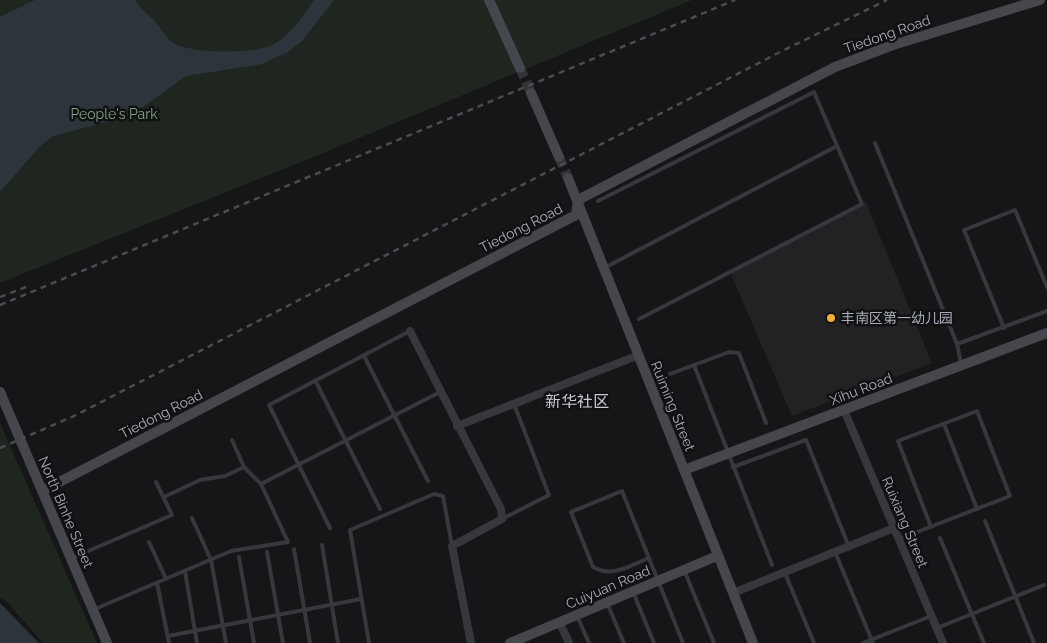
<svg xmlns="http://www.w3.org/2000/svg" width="1047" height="643" font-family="Raleway,'Noto Sans SC',sans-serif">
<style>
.built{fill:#222225}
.green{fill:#1e261f}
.water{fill:#2c353c}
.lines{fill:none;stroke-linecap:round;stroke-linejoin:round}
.secondary-tunnel{stroke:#333438;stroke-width:10;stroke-dasharray:10 5;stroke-linecap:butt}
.lane{stroke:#37383d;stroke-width:4}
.street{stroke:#37383d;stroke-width:8}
.secondary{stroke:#45474d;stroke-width:10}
.rail{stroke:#4a4c52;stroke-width:2.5;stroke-dasharray:6 5;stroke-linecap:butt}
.poi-dot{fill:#f2b134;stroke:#111113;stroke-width:2}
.labels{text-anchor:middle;stroke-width:5;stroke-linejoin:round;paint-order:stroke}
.street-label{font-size:14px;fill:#a8adb8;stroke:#111113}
.park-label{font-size:14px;fill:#7fa381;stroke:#111113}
.poi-label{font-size:14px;fill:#a8adb8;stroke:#111113;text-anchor:start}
.quarter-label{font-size:16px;fill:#c9ccd4;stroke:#111113}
</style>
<rect width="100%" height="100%" fill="#161618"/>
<!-- built -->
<polygon class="built" points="866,202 932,363 792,416 730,272"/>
<!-- green -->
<g class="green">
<polygon points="0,0 692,0 299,163 0,283"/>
<polygon points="0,423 97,643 43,643 8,603 0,598"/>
</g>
<!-- water -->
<g class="water">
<path d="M35 0H135C140 8 146 13 153 19 162 27 165 40 177 45 197 53 257 55 276 43 292 33 303 16 314 0H334L303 40 288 52 262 64 186 76 130 116 53 136 40 146 0 192V17Z"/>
<polygon points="0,603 39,643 0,643"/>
</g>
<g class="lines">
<!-- secondary-tunnel -->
<g class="secondary-tunnel">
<polyline points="520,68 531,93"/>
<polyline points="559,157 568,178"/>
</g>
<!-- lane -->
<g class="lane">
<polyline points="875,143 957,344 961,363"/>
<polyline points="598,201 814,92 862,204 639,319"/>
<polyline points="604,268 837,146"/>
<polyline points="1004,328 964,230 1015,210 1047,287"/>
<polyline points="957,344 1047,311"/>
<polyline points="364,356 428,481"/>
<polyline points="694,365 772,565"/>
<polyline points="670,374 729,352 739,353 766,423"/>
<polyline points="315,380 380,509"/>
<polyline points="944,424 977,509"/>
<polyline points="733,467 806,440 849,547"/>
<polyline points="261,484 440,392"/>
<polyline points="164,497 200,480 225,476 244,467"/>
<polyline points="192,518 211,560 226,643"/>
<polyline points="502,519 549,495 514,404"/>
<polyline points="985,521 1034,643"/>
<polyline points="330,528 269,405 410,331"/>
<polyline points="940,538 984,643"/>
<polyline points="899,539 1010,496 977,411 898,441 931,527"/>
<polyline points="149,542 166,579"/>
<polyline points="322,545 338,643"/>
<polyline points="294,549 310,643"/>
<polyline points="267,552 283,643"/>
<polyline points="835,552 873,643"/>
<polyline points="239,557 254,643"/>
<polyline points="72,558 172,515 156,482"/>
<path d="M649 558C629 566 612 578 593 567L571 512 622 491 683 643"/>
<polyline points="684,570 714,643"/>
<polyline points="185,571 197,643"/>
<polyline points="785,573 814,643"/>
<polyline points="157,583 169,643"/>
<polyline points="633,592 654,643"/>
<polyline points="607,603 624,643"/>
<polyline points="95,609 231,551 288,542 261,484 244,467 232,440"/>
<polyline points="577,616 589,643"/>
<polyline points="937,628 1044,585"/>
<polyline points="168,636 361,599"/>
<polyline points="369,643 350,530 434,494 443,496 452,546"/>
<polyline points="863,643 931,616"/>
</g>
<!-- street -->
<g class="street">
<polyline points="410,331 501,509 502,519 452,546 471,643"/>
<polyline points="844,410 943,643"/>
<polyline points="457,426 639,355"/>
<polyline points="733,593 894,528"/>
<polyline points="560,623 569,643"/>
</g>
<!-- secondary -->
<g class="secondary">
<polyline points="489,0 520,68"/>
<polyline points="531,93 559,157"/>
<polyline points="568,178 753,643"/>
<polyline points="0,392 107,643"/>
<polyline points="684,470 1047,333"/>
<polyline points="42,491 576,215 578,200 835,67 893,45 1040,0"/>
<polyline points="510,643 717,556"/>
</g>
<!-- rail -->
<g class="rail">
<polyline points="0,297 26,287"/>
<polyline points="0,305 735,0"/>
<polyline points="0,448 74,416 782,51 887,0"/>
</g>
</g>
<!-- markers -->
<circle class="poi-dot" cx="831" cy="318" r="5"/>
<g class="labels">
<!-- street labels -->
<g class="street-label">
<text transform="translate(887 34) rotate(-19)" y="5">Tiedong Road</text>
<text transform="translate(521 228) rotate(-27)" y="5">Tiedong Road</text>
<text transform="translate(861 389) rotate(-21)" y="5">Xihu Road</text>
<text transform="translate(673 406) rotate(68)" y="5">Ruiming Street</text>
<text transform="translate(161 414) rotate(-27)" y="5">Tiedong Road</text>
<text transform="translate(66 512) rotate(67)" y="5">North Binhe Street</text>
<text transform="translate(905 522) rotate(67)" y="5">Ruixiang Street</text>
<text transform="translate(608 587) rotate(-23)" y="5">Cuiyuan Road</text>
</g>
<!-- park labels -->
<g class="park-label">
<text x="114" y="119">People's Park</text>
</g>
<!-- poi labels -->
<g class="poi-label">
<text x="841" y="323">丰南区第一幼儿园</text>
</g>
<!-- quarter labels -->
<g class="quarter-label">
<text x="577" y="407">新华社区</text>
</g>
</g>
</svg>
